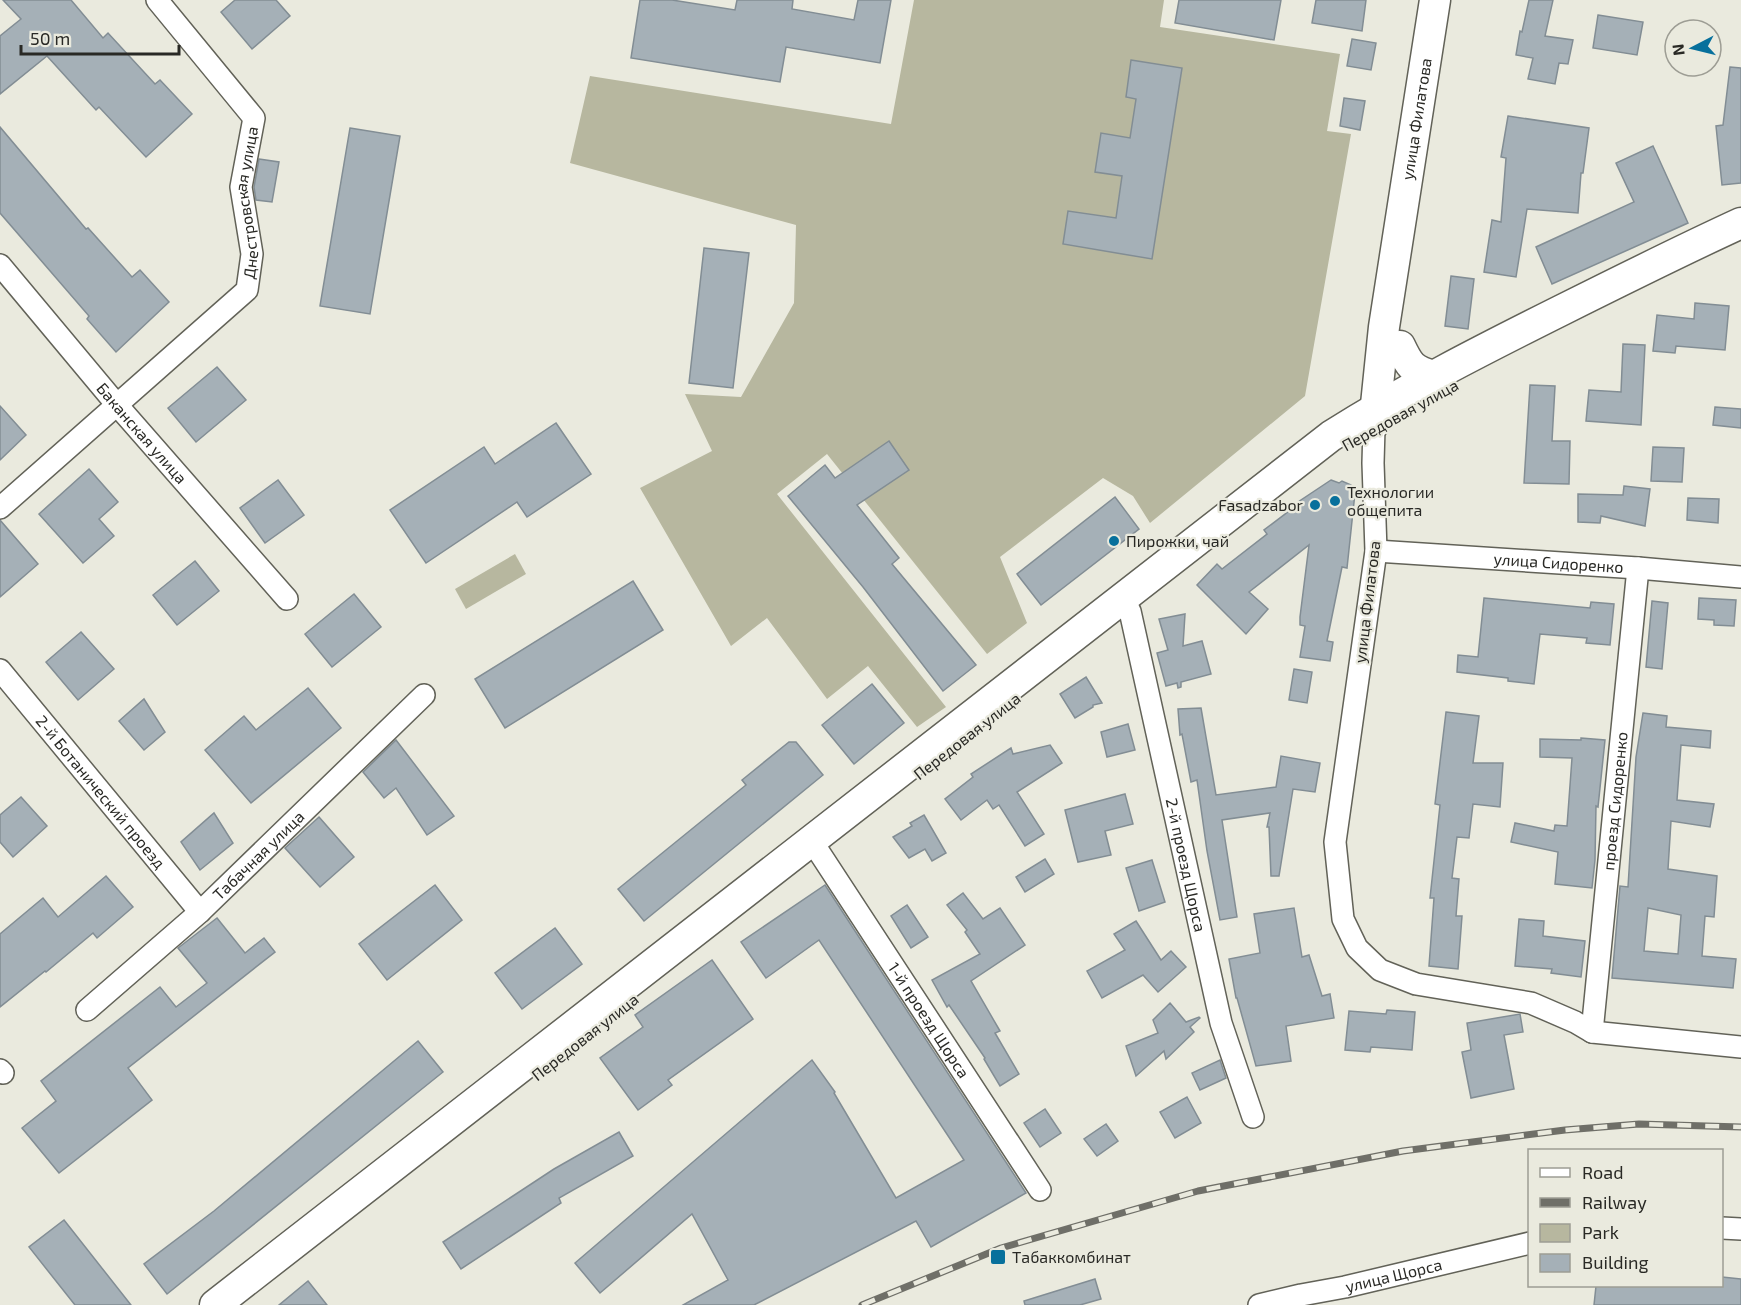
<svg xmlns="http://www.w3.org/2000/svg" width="1741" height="1305" font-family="'Exo 2',sans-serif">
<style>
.green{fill:#b7b79f}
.building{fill:#a5b0b7;stroke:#828d94;stroke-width:1.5;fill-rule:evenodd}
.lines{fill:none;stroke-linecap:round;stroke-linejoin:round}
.street-casing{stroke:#626258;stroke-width:24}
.secondary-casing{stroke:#626258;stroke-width:33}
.street{stroke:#fff;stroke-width:21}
.secondary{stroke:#fff;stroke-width:30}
.rail-casing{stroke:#6f6f68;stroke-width:7}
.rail{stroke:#eaeade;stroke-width:4.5;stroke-dasharray:14;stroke-linecap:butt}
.poi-dot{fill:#07709c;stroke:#eaeade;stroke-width:2}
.labels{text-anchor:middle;stroke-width:4.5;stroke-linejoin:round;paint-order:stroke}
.street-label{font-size:16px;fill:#292925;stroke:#eaeade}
.poi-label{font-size:16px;fill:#292925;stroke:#eaeade;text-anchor:start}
</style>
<rect width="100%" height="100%" fill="#eaeade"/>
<!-- green -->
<g class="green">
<polygon points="914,0 1164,0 1160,27 1340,54 1327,131 1351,134 1305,396 1150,523 1133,496 1103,478 1000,557 1027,623 987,654 827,454 777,494 946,707 917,727 868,666 827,699 767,618 731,646 640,488 712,451 685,394 741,397 794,303 796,225 570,163 590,76 891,124"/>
<polygon points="515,554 526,574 466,609 455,589"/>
</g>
<!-- building -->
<g class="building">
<polygon points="3,0 71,0 103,38 108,33 155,84 160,80 192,114 146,157 99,107 96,110 47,56 0,94 0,36 21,19"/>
<polygon points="235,0 276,0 290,16 252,49 221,12"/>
<polygon points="640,0 672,0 735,10 737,0 793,0 792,9 854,20 858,0 891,0 880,63 786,47 780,82 631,58"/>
<polygon points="1179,0 1281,0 1274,40 1175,23"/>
<polygon points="1316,0 1366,0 1362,31 1312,23"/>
<polygon points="1529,0 1553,0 1545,36 1573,40 1568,64 1559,63 1555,84 1528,79 1533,58 1516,55 1520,31 1522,32"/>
<polygon points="1598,15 1643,22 1637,55 1593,48"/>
<polygon points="1352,39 1376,43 1371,70 1347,66"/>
<polygon points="1131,60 1182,68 1152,259 1063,244 1068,211 1116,218 1122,176 1095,172 1101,133 1130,138 1136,99 1126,97"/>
<polygon points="1730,67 1741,68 1741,183 1722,185 1716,126 1723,125"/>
<polygon points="1344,98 1365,101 1360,130 1340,126"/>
<polygon points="1508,116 1589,128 1583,173 1581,173 1578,213 1527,209 1516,277 1484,272 1492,220 1501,222 1506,158 1501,157"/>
<polygon points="0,127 86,229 88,228 132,277 140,270 169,302 116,352 87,319 89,316 0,213"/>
<polygon points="350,128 400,136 370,314 320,306"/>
<polygon points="1653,146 1688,223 1552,284 1536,247 1634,202 1616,163"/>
<polygon points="259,159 279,162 272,202 256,200 254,187"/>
<polygon points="704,248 749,253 733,388 689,383"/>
<polygon points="1451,276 1474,279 1468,329 1445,326"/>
<polygon points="1695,303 1729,306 1725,350 1676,346 1675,353 1653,351 1657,315 1694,319"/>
<polygon points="1623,344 1645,345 1641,425 1586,421 1589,390 1621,392"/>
<polygon points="217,367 246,400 196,442 168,408"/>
<polygon points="1530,385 1555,386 1552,441 1570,441 1569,484 1524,483"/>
<polygon points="0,406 26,435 0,460"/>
<polygon points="1715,407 1741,409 1741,428 1713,425"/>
<polygon points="556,423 591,474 527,517 517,502 426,563 390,510 484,447 495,464"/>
<polygon points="889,441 909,470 857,505 899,558 892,564 976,665 943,691 863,587 788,496 825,465 835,478"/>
<polygon points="1653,447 1684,448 1682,482 1651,481"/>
<polygon points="89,469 118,502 99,519 114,536 83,563 39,514"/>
<polygon points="278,480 304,515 265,543 240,508"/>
<polygon points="1331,480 1339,483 1342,481 1351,485 1351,491 1355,493 1347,568 1342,567 1327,641 1333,642 1330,661 1300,657 1305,626 1300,625 1300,617 1309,545 1249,592 1268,609 1246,634 1197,585 1217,564 1222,569 1267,534 1264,530 1293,508 1292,506"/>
<polygon points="1624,486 1650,489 1645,526 1601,516 1600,523 1578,522 1578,494 1623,495"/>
<polygon points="1115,497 1139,529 1041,605 1017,574"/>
<polygon points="1688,498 1719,499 1718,523 1687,520"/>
<polygon points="0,520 38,564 0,597"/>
<polygon points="195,561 219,591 177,625 153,595"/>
<polygon points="633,581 663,630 505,728 475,679"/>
<polygon points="354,594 381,627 332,667 305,634"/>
<polygon points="1484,598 1590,608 1591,602 1614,604 1610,645 1586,643 1587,638 1540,634 1534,684 1508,681 1508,678 1457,672 1458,655 1478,657"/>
<polygon points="1699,598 1736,600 1734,626 1714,625 1714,620 1698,619"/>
<polygon points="1652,601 1668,603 1662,669 1646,667"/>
<polygon points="1185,614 1183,646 1202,641 1211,674 1181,682 1181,687 1178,688 1177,683 1166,686 1157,653 1168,650 1159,619"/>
<polygon points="81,632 114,669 78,700 46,662"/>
<polygon points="1294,669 1312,672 1307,703 1289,700"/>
<polygon points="1086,677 1102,703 1093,705 1093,707 1075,718 1060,694"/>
<polygon points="872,684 904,723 854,764 822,725"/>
<polygon points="308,688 341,728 251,803 205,750 244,716 256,730"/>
<polygon points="144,699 165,732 144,750 119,721"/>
<polygon points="1201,708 1216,795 1276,787 1281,756 1320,763 1315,792 1293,789 1279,876 1271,876 1269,827 1267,827 1270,813 1222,820 1237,917 1220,920 1207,851 1197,780 1191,782 1182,734 1180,735 1178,709"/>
<polygon points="1446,712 1479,716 1473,763 1503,763 1500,807 1473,804 1469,838 1457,837 1452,878 1459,879 1456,916 1462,916 1458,969 1429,966 1434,898 1430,898 1440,805 1435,804"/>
<path d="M1643 713 1667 716 1666 727 1711 731 1710 748 1681 745 1677 800 1714 804 1710 827 1671 821 1668 869 1717 876 1714 917 1705 916 1702 956 1736 959 1733 988 1612 978 1620 886 1628 887 1636 757ZM1648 908 1681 915 1678 954 1644 951Z"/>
<polygon points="1128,724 1135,750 1107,757 1101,732"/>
<polygon points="1581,738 1605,740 1598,807 1596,806 1595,860 1592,888 1555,884 1558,852 1511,842 1515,823 1554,831 1555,825 1567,826 1572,758 1540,757 1540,739 1581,740"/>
<polygon points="396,740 454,816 427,835 396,788 384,798 363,772"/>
<polygon points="789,742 796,742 823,775 644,921 618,889 746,785 742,780"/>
<polygon points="1050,745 1062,763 1017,792 1044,834 1025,846 999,805 993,809 987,800 961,820 945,799 973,777 971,774 1011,748 1013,754"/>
<polygon points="1125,794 1133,824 1105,831 1111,855 1078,862 1065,810"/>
<polygon points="21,797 47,826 13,857 0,842 0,815"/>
<polygon points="214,813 233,843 200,870 181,842"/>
<polygon points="924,815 946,853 932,861 925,849 909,858 893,837 912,826 910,823"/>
<polygon points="319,817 354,857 320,887 285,848"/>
<polygon points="1045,859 1054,874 1025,892 1016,877"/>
<polygon points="1152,860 1165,902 1139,911 1126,868"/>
<polygon points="106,876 133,907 97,938 93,933 46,972 45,971 0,1007 0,934 43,898 58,917"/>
<polygon points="435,885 462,920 387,980 359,944"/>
<polygon points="825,885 1026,1193 931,1247 916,1221 754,1305 683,1305 728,1280 692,1214 600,1293 575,1263 812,1060 835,1092 834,1093 896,1198 964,1160 819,940 766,978 741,942"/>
<polygon points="963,893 983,919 1000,908 1025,945 971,981 1000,1031 995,1033 1019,1074 1000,1086 984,1059 985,1058 949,1005 947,1007 932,980 980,954 965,932 967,930 947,905"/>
<polygon points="907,905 928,937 911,948 891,916"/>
<polygon points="1294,908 1302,957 1309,955 1322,996 1330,994 1334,1018 1286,1026 1291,1061 1256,1066 1237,998 1236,998 1229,959 1260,953 1254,914"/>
<polygon points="217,918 245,953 264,938 275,952 128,1068 152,1100 59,1173 22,1128 56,1101 41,1081 160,987 176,1007 207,983 178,948"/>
<polygon points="1519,919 1544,921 1543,936 1585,941 1581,977 1551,973 1552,969 1515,966"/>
<polygon points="1136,921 1161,960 1171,951 1186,967 1158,992 1143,975 1102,998 1087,971 1125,950 1114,934"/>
<polygon points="555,928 582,964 522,1009 495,973"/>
<polygon points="712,960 753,1019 668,1080 672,1085 638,1110 600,1058 643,1027 635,1015"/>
<polygon points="1170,1003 1186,1022 1199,1017 1200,1018 1190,1027 1194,1032 1166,1059 1164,1051 1136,1076 1126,1046 1158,1033 1153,1020"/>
<polygon points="1387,1010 1415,1012 1412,1050 1371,1047 1370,1052 1345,1050 1349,1011 1386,1014"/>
<polygon points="1520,1014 1523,1032 1504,1035 1514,1089 1471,1098 1462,1052 1471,1050 1467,1023"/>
<polygon points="418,1041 443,1072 167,1294 144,1264 214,1211"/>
<polygon points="1220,1060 1226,1078 1200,1090 1192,1073"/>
<polygon points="1187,1097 1201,1123 1175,1138 1160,1112"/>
<polygon points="1045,1109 1061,1133 1040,1147 1024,1123"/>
<polygon points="1106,1124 1118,1141 1097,1156 1084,1139"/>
<polygon points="619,1132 633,1156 559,1198 561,1203 461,1269 443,1242 554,1169"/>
<polygon points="64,1220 131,1305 75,1305 29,1247"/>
<polygon points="1722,1277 1741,1279 1741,1305 1594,1305 1596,1286 1722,1286"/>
<polygon points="1095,1279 1101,1299 1080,1305 1025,1305 1024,1301"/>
<polygon points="308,1281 327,1305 279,1305"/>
</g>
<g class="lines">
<!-- street casing -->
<g class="street-casing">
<g id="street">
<path id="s1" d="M0 265 117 405 287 599"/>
<polyline points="1374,428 1373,463 1376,551 1335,842 1343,919 1357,948 1380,970 1416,984 1531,1003 1575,1022 1592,1032 1741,1047"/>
<path id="s2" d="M0 508 247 290 252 254 241 187 254 118 157 0"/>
<path id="s3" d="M1376 551 1638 568 1741 577"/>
<path id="s4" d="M1130 611 1221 1023 1253 1117"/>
<path id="s5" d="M0 670 200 912"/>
<path id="s6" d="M819 852 1040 1190"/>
<path id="s7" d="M87 1010 200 912 424 695"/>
<path id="s8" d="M1592 1032 1638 568"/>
<polyline points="0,1070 3,1073"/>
<polyline points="1722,1228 1741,1229"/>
<path id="s9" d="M1259 1305 1301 1295 1345 1287 1530 1243"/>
</g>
</g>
<!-- secondary casing -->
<g class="secondary-casing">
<g id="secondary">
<path d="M1400 346C1409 365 1412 370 1433 376"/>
<path id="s10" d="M1374 424 1384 327 1435 0"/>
<path d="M215 1305 1331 436C1405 389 1482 350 1560 311 1620 281 1680 251 1741 223"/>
</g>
</g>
<!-- street -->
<use href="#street" class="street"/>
<!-- secondary -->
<use href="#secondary" class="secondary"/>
<!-- rail casing -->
<g class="rail-casing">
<polyline id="rail" points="862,1305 1001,1248 1198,1191 1403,1151 1565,1130 1639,1124 1741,1127"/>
</g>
<!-- rail -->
<use href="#rail" class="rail"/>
</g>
<!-- markers -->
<g class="poi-dot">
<circle cx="1335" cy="501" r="6"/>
<circle cx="1315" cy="505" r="6"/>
<circle cx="1114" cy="541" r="6"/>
<rect x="990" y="1249" width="16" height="16" rx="3"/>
</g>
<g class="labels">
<!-- street labels -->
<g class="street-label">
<text dy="6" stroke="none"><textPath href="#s10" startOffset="308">улица Филатова</textPath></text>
<text dy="6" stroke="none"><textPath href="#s2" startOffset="418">Днестровская улица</textPath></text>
<text transform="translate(1400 415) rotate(-29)" y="6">Передовая улица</text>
<text dy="6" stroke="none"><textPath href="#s1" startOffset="220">Баканская улица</textPath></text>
<text dy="6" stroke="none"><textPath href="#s3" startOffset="183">улица Сидоренко</textPath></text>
<text transform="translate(1367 602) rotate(-83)" y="6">улица Филатова</text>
<text transform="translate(967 736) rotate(-38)" y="6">Передовая улица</text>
<text dy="6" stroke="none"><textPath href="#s5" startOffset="158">2-й Ботанический проезд</textPath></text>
<text dy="6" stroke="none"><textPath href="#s8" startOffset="232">проезд Сидоренко</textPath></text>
<text dy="6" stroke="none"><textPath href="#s7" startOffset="231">Табачная улица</textPath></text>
<text dy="6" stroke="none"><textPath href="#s4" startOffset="260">2-й проезд Щорса</textPath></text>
<text dy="6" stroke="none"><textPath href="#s6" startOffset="201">1-й проезд Щорса</textPath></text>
<text transform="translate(585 1037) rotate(-38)" y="6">Передовая улица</text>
<text dy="6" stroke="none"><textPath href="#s9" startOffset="138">улица Щорса</textPath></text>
</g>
<!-- poi labels -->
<g class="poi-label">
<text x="1347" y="498">Технологии<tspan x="1347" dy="18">общепита</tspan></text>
<text x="1303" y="511" text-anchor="end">Fasadzabor</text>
<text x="1126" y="547">Пирожки, чай</text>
<text x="1012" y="1263">Табаккомбинат</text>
</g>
</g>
<!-- legend -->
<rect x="1528" y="1149" width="195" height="138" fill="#eaeade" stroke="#9d9d94" stroke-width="1.5"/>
<rect x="1540" y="1168" width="30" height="9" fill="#ffffff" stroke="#9d9d94" stroke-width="1.5"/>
<text x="1582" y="1179" font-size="18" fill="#292925">Road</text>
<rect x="1540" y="1198" width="30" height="9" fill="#6f6f68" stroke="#9d9d94" stroke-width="1.5"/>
<text x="1582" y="1209" font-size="18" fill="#292925">Railway</text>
<rect x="1540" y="1224" width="30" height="18" fill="#b7b79f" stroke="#9d9d94" stroke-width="1.5"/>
<text x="1582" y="1239" font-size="18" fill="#292925">Park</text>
<rect x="1540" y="1254" width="30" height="18" fill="#a5b0b7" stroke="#9d9d94" stroke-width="1.5"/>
<text x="1582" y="1269" font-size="18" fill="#292925">Building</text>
<!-- north arrow -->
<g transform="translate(1693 48) rotate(263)"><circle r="28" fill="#eaeade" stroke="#9d9d94" stroke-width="1.5"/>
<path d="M0-4.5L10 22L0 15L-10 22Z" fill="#07709c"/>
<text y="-9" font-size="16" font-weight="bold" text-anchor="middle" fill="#292925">N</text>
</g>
<!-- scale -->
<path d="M21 45v9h158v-9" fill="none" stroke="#292925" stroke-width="3"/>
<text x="30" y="45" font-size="18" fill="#292925" stroke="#eaeade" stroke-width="4.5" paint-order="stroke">50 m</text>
</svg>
